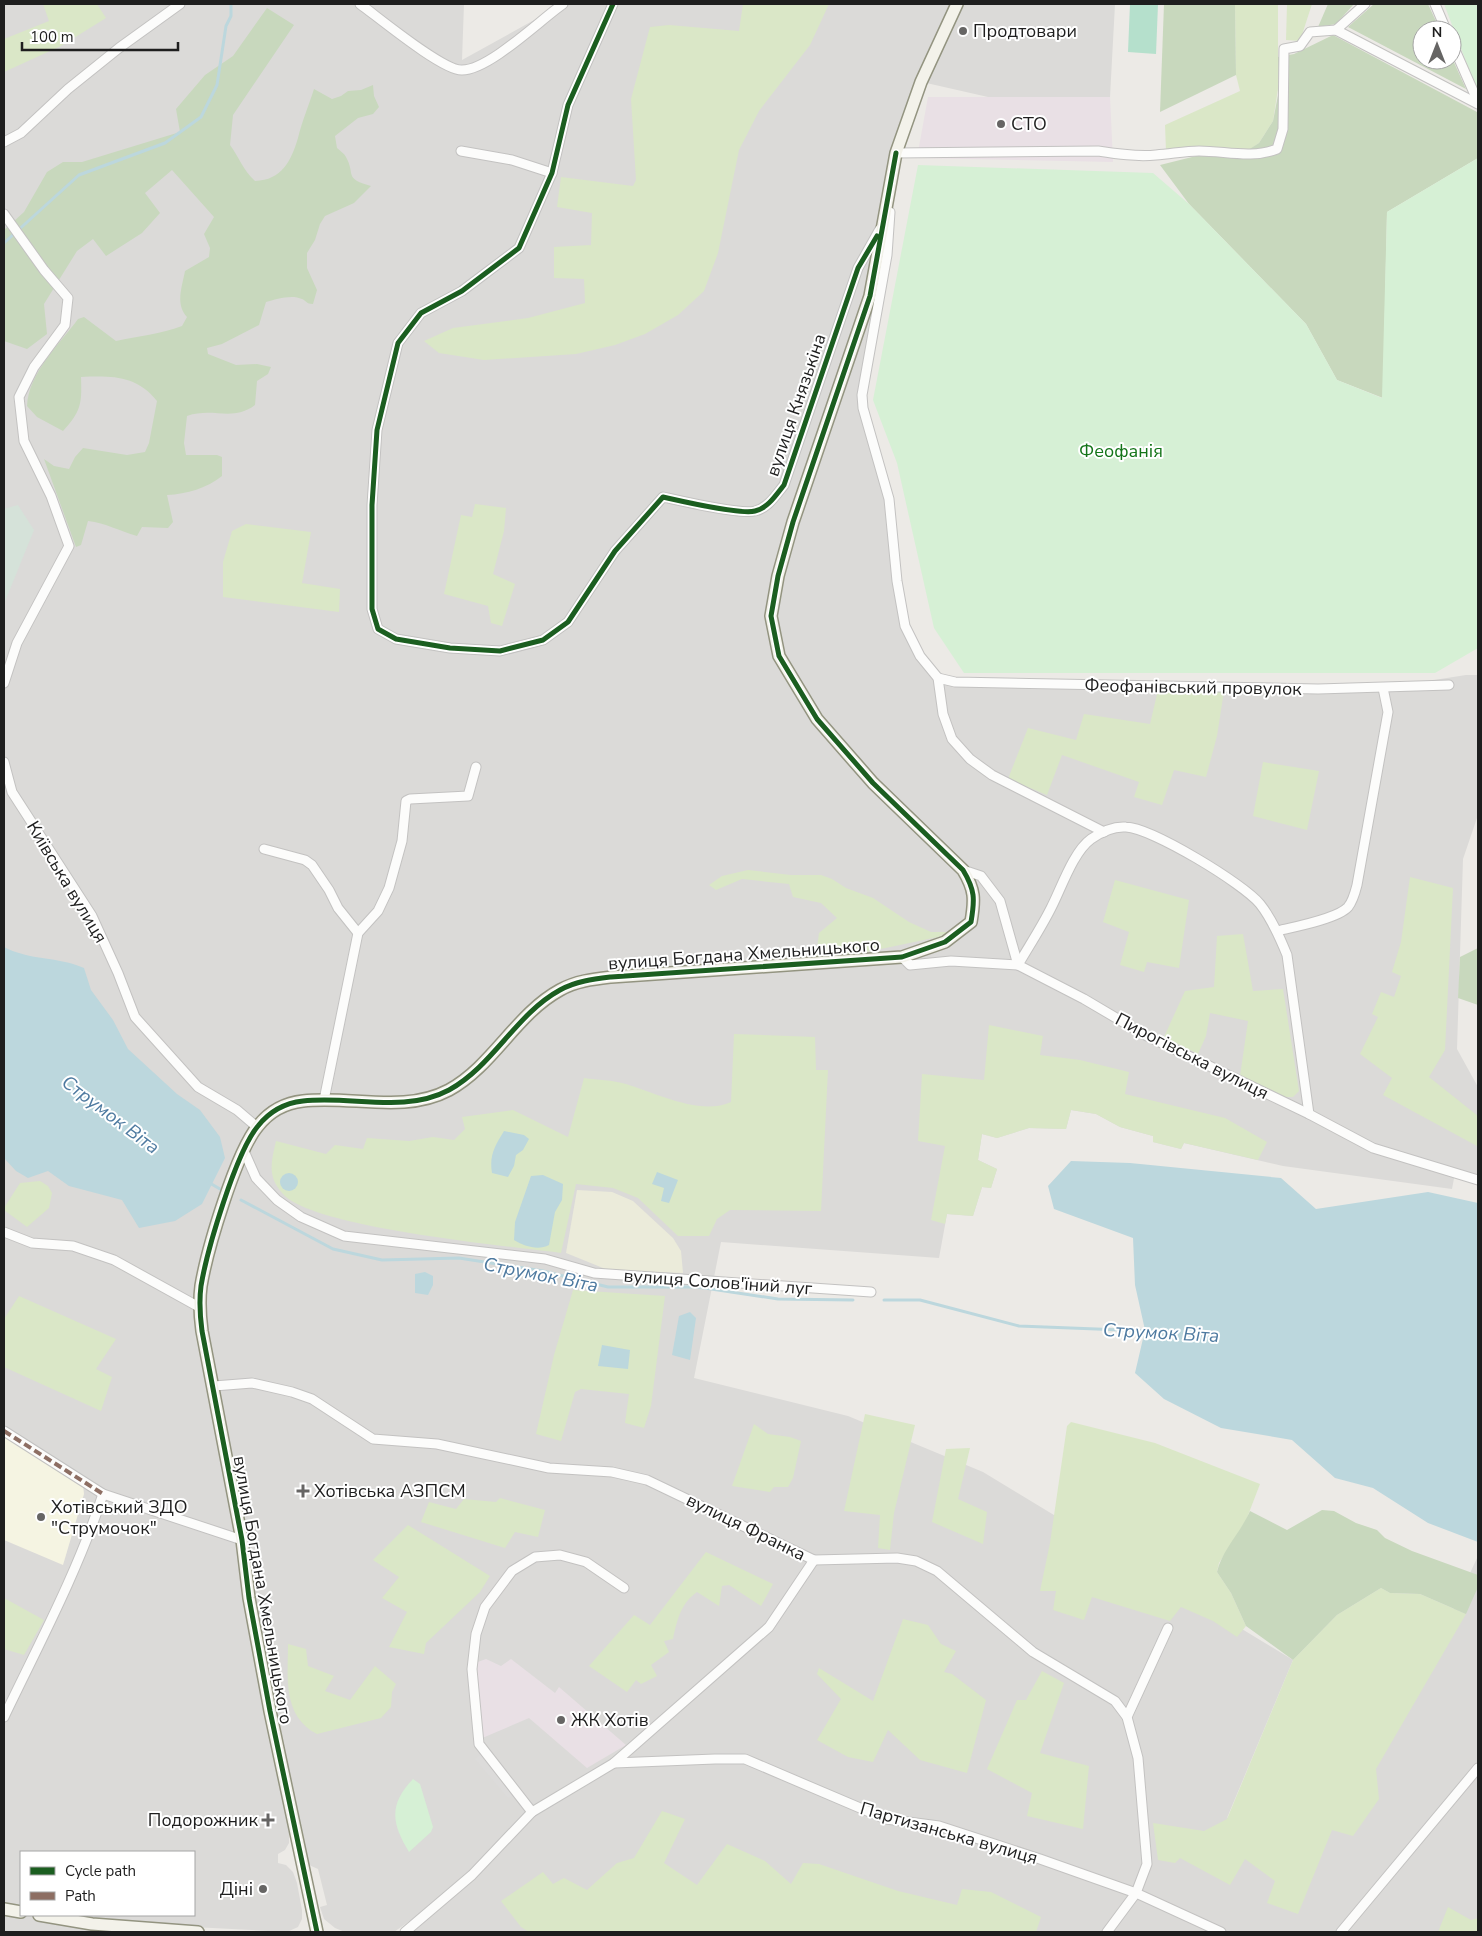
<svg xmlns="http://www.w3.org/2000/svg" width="1482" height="1936" font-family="'Nunito Sans',sans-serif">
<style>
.residential{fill:#dbdad8;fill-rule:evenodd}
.industrial{fill:#e9e0e5}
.education{fill:#f5f4e2}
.farmland{fill:#ebebda}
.grass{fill:#dae7c7}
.forest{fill:#c8d8bd}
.wetland{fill:#d5e2d9}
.park{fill:#d6f0d5}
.pitch{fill:#b5e0cc}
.parking{fill:#dcdbda}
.water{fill:#bcd7dd}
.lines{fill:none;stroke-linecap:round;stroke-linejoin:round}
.stream{stroke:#bcd7dd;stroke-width:3}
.street-casing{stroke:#c3c2c1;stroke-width:11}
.secondary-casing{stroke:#939480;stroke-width:14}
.street{stroke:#fcfcfb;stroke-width:9}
.secondary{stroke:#f3f2ea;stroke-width:11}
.quiet{stroke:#8d6e63;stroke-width:4;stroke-dasharray:8 4;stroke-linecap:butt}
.cycleway-casing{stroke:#fff;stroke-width:8}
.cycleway{stroke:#1b5e20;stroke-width:5}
.poi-dot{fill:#666564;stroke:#fff;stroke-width:2}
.labels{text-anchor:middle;stroke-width:4;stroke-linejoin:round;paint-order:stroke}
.poi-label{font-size:18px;fill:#1e1e1e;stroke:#fff;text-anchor:start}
.street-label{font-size:18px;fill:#1e1e1e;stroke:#fff}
.park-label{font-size:18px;fill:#137418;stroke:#fff}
.water-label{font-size:19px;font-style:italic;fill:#4e7aa0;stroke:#fff}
</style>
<rect width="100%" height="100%" fill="#eceae6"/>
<!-- residential -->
<path class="residential" d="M4 4H464L462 60 563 4H1115L1110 97H988L922 82 896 153 862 395 889 499 905 626 938 678 1383 688 1466 675H1478V815L1463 859 1457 1049 1478 1087V1180L1455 1173 1452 1189 1283 1166 1184 1143 1181 1149 1153 1142V1136L1120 1127 1096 1114 1071 1110 1066 1129 1029 1128 997 1138 982 1134 978 1160 997 1169 991 1188 982 1187 973 1216 947 1214 939 1258 721 1242 694 1378 848 1416 983 1472 1293 1660 1227 1818 1442 1633 1478 1556V1932H411L439 1900 394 1932H345L335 1928 324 1919 320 1907 327 1905 318 1869 309 1865 273 1703 249 1570 239 1573 251 1641 289 1832V1843L285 1850 278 1854V1863L286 1865 293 1872 297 1883 302 1910V1919L298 1927 287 1932 154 1925 135 1932H4ZM21 1852H194V1915H21Z"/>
<!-- industrial -->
<g class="industrial">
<polygon points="928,97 1110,97 1113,162 917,158"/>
<polygon points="486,1659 501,1666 511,1659 555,1693 559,1687 626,1745 587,1768 529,1718 480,1739 475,1663"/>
</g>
<!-- education -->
<polygon class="education" points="4,1436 83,1485 84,1494 63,1565 4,1540"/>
<!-- farmland -->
<polygon class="farmland" points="577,1190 612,1192 633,1201 673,1238 681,1251 683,1273 608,1270 566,1253"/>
<!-- grass -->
<g class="grass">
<polygon points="43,4 97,4 106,18 61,46 4,72 4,39 49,21"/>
<polygon points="743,4 829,4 810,45 759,111 739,150 718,253 704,291 678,315 645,334 615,345 576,354 484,360 439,353 424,341 453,328 528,318 585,303 584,279 554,278 554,247 591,245 592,213 557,207 561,177 633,186 636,180 631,99 650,27 669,25 739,31"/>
<polygon points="1235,4 1278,4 1278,89 1273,121 1259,143 1241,155 1166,151 1165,125 1240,91 1236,75"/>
<polygon points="1287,4 1312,4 1300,41 1286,40"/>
<polygon points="475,504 506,508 504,531 493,574 515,584 502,626 491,623 488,606 444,594 461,515 472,517"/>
<polygon points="246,524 311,532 302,583 340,589 339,612 223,597 223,562 232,531"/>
<polygon points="1158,690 1224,691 1217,736 1206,777 1174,770 1162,805 1134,797 1139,782 1062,755 1047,795 1008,779 1028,728 1076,740 1084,714 1150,724"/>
<polygon points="1263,762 1319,771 1307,830 1253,816"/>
<polygon points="748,870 791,875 821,875 832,879 846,888 873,898 909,922 931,932 949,932 938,937 857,954 816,956 819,933 837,918 821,903 793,897 789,884 742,879 716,890 709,885 722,876"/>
<polygon points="1410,877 1453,888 1445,1050 1429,1077 1478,1116 1477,1146 1383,1095 1392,1078 1360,1054 1378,1017 1372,1014 1381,992 1394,997 1401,976 1392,972 1401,942"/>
<polygon points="1115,880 1189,900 1179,968 1147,962 1144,972 1120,965 1129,932 1103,922"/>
<polygon points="1243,934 1253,991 1283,989 1299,1091 1293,1097 1280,1097 1240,1076 1248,1021 1210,1013 1206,1036 1198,1054 1164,1037 1185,991 1214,987 1217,936"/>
<polygon points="989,1025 1043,1036 1040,1055 1080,1060 1129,1072 1125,1094 1225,1118 1267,1142 1258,1160 1184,1143 1181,1149 1153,1142 1153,1136 1120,1127 1096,1114 1071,1110 1066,1129 1029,1128 997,1138 982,1134 978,1160 997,1169 991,1188 982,1187 973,1216 947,1214 945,1224 931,1220 945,1146 918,1141 922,1074 984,1080"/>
<path d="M734 1034 815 1037 816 1070H828L821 1211 730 1210 717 1219 709 1236H678L638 1198 613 1188 576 1184 561 1253C509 1246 313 1228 283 1194 267 1176 271 1163 276 1141L326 1154 335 1145 363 1149 367 1138 409 1141 433 1137 454 1140 465 1129 462 1117 513 1110 568 1137 584 1078C597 1080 613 1080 626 1084 656 1093 700 1116 731 1102Z"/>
<polygon points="40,1181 48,1186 52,1193 49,1208 27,1227 4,1210 4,1208 20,1183"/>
<polygon points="573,1290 665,1296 651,1406 644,1428 625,1423 629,1394 581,1389 575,1392 561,1441 536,1434 554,1355"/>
<polygon points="19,1296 116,1339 96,1369 112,1377 101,1411 4,1367 4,1319"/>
<polygon points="865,1414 915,1425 894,1513 890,1550 878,1548 880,1515 844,1511"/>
<polygon points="1071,1422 1155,1443 1260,1484 1245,1523 1219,1563 1217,1572 1231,1593 1246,1626 1237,1637 1213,1621 1181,1607 1170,1621 1092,1597 1084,1620 1053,1610 1056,1591 1040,1591 1050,1543 1067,1426"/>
<polygon points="754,1424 768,1434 790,1437 801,1441 793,1478 788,1487 774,1487 770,1492 732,1486"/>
<polygon points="970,1448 958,1499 987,1512 983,1544 932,1522 946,1449"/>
<polygon points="500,1498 545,1510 538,1537 515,1532 505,1548 421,1522 429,1502 456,1509 464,1499 496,1502"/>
<polygon points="408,1525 490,1576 480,1592 426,1643 424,1654 389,1647 407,1612 382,1598 399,1577 373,1560"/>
<path d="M706 1552 773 1584 761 1606 729 1585 722 1586 719 1606 697 1592C681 1603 677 1620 673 1639L664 1641 669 1652 651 1665 657 1676 641 1684 636 1680 627 1692 589 1666 634 1615 650 1625Z"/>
<polygon points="1381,1588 1390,1593 1420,1594 1466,1614 1376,1769 1379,1799 1353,1836 1332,1830 1298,1914 1267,1903 1275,1881 1245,1859 1230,1885 1180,1858 1175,1863 1158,1860 1153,1823 1204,1831 1227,1819 1293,1660 1337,1615"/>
<polygon points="4,1598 44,1620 24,1655 4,1649"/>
<polygon points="903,1619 928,1625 941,1644 956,1651 944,1672 952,1674 986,1700 967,1773 920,1760 888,1730 873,1762 848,1757 817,1740 841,1699 817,1674 819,1668 873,1701"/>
<path d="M288 1644 306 1649 308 1666 334 1676 325 1691 350 1700 375 1666 396 1684 392 1692 391 1707 381 1718 317 1734C282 1716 288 1677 288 1644Z"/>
<polygon points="1042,1671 1064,1683 1040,1753 1089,1766 1083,1829 1027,1816 1032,1793 987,1769 1017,1700 1026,1700"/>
<polygon points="662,1811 685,1819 664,1863 697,1885 727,1844 765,1861 791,1884 803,1863 819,1864 898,1891 957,1905 962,1889 991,1892 1041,1917 1036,1932 529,1932 521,1927 501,1901 543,1872 553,1884 564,1878 587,1890 617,1863 634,1858"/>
<polygon points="1448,1907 1471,1920 1478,1918 1478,1932 1438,1932"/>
</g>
<!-- forest -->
<g class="forest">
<polygon points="1164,4 1235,4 1236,75 1160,112"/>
<polygon points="1328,4 1354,4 1336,24 1318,27"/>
<polygon points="1374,4 1428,4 1440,30 1422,30 1422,60 1452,60 1452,58 1466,89 1348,27"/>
<path d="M267 8 294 25 233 115 230 145C239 157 243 170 255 181 282 180 291 161 298 138 302 121 309 105 314 89L332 99 341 96 348 91 361 90 373 85 374 96 379 107 373 114 358 118 335 136 337 148C340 151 344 153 346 157 356 175 343 178 371 186L354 203 325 216 320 224 315 240 307 253V268L317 290 313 304C306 304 307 301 302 299 292 294 276 299 266 302L259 325 222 344 207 348 208 354 236 365 257 364 271 367 268 374 257 381 255 405C233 422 213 407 187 416L184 443 186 455H217L222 457V476C207 488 187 494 167 495L173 522 168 528 142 527 137 536C119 531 106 523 88 521L81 545 76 547 44 459 54 466 69 469 75 457 83 448 127 455 145 452 149 443 157 401C136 375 112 376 81 377 82 404 81 411 63 431L37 417 27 406C29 372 59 345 78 319L84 317 116 341C138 336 161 334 182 326L187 317C175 304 182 287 185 271L209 257 210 248 204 234 214 217 172 170 145 193 160 213 142 233 106 256 93 239 77 251 44 304 47 334 27 349 4 341V230L24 212 47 172 63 162H82L180 132 176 109 205 75 233 56Z"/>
<polygon points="1333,35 1477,112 1478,118 1478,158 1387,212 1383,398 1337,380 1306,324 1189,204 1160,165 1212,152 1240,155 1259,143 1273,121 1279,90 1278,57 1294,54"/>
<polygon points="1478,948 1478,1005 1458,998 1460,957"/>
<path d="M1322 1510 1334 1511 1356 1523 1377 1530 1385 1538 1412 1551 1478 1575V1587L1466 1614 1420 1594 1390 1593 1381 1588 1337 1615 1293 1660 1246 1626 1231 1593 1217 1572C1222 1550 1241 1532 1250 1511L1287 1530Z"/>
</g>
<!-- wetland -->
<polygon class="wetland" points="18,505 34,530 4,604 4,509"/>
<!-- park -->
<g class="park">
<polygon points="1444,4 1478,4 1478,93"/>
<polygon points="1478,158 1478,648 1435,673 964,673 934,628 897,463 873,400 918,165 1153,173 1189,204 1306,324 1337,380 1382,398 1387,212"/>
<path d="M413 1779 420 1784 433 1827 431 1832 409 1852C392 1824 388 1805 413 1779Z"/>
</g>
<!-- pitch -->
<polygon class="pitch" points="1130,4 1158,4 1156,54 1128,52"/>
<!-- parking -->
<polygon class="parking" points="482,1754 516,1795 508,1798 475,1759"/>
<!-- water -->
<g class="water">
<path d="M4 947C31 961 57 956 84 968L91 990 113 1020 128 1049 177 1094 200 1110 220 1137 225 1158 202 1204 175 1221 139 1228 122 1200 69 1186 48 1171 28 1178 16 1171 4 1158Z"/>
<path d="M504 1131 524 1135 529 1139 523 1150 516 1155 514 1166 508 1177 492 1173C489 1155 495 1146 504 1131Z"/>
<polygon points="1071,1161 1130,1163 1281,1178 1316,1209 1428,1192 1478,1203 1478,1542 1428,1523 1373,1488 1335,1478 1292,1440 1221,1428 1164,1399 1135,1373 1145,1330 1135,1285 1133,1238 1054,1209 1048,1186"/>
<polygon points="657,1172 678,1180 669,1203 661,1201 664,1188 652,1184"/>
<circle cx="289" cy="1182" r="9"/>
<path d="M543 1175 563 1184 562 1200 555 1212 549 1245C538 1251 524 1246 514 1240L515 1222 531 1176Z"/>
<polygon points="425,1272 433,1276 433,1285 428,1295 415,1293 415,1274"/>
<polygon points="690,1312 696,1318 690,1360 672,1355 679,1316"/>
<polygon points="602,1345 630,1350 628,1369 598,1366"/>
</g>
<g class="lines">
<!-- stream -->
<g class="stream">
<polyline points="4,243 79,175 165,143 201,117 217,85 226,26 231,16 231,4"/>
<polyline points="208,1182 220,1189"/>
<polyline points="241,1200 333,1249 382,1260 459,1258 543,1271 608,1287 698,1287 778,1299 853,1300"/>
<polyline points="884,1300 920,1300 1019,1326 1148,1331"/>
</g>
<!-- street casing -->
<g class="street-casing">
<g id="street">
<path d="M360 4C378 17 443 71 462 70 489 70 540 20 563 4"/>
<path d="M613 4 568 105 552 173 519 248 462 291 421 313 398 343 377 430 372 505V609L378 629 396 639 450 648 500 651 543 640 568 622 615 551 663 497C681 501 740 515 755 511 768 508 776 495 784 485L858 268 880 229"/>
<polyline points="1435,4 1446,30"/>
<polyline points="1336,30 1365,4"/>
<polyline points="1452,43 1478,102"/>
<polyline points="4,142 21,133 68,89 119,48 180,4"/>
<polyline points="461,151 512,160 552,173"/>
<path d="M896 153 1098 151C1117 154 1137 157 1156 155 1171 154 1185 151 1199 151 1226 151 1251 159 1277 149L1283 129 1284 49 1300 46 1310 32 1336 30 1478 104"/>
<polyline points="890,212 887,255 862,395 863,408 889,499 897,581 905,626 920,656 938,678 943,714 952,739 970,759 992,775 1104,832"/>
<polyline points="4,214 44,270 68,298 65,325 34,367 19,397 24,441 51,496 69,546 17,643 4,683"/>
<polyline points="938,678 955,682 1318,689 1449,685"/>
<polyline points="4,762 12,792 92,916 118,973 135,1017 198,1087 237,1110 257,1127"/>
<polyline points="264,849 305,860 312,865 329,890 338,908 358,933"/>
<polyline points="963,870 981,876 1000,901 1018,965 1084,999 1145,1035 1309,1114 1373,1148 1478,1180"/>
<path d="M1277 931C1294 927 1337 919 1348 907 1353 901 1355 893 1357 885L1388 712 1383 688"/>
<path d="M902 957 910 965 951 961 1018 965C1029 946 1041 928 1051 908 1061 889 1073 852 1091 839 1101 832 1113 826 1126 827 1152 828 1244 884 1260 904 1272 919 1280 938 1287 955L1309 1114"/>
<polyline points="324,1100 358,933 378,911 389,888 402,841 406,801 410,799 468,796 476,767"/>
<polyline points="244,1151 256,1178 277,1200 301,1217 344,1236 545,1259 594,1273 871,1292"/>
<polyline points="4,1232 32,1243 73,1246 114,1260 199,1307"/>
<polyline points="214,1386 252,1383 292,1392 312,1399 373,1439 437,1444 549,1468 612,1472 647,1480 814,1560 897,1558 916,1561 937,1571 1033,1652 1115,1701 1127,1717 1138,1758 1147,1864 1136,1893 1107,1932"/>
<polyline points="4,1431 103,1494 242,1540"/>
<path d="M4 1717C39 1644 78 1571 103 1494"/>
<polyline points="1127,1717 1168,1628"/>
<polyline points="614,1763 769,1627 814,1560"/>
<polyline points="532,1812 479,1744 472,1669 476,1634 485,1607 512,1571 535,1557 560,1555 586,1562 624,1588"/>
<polyline points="405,1932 472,1875 532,1812 614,1763 715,1759 745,1759 886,1819 939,1826 1040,1859 1136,1893 1221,1932"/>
<polyline points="1341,1932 1478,1768"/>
</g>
</g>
<!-- secondary casing -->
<g class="secondary-casing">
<g id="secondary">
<polyline points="4,1909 21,1912"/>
<polyline points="39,1915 92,1924 198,1932"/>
<path d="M317 1932 270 1711 249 1598 242 1540 202 1331C200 1316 199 1301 201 1286 207 1250 236 1152 258 1126 269 1112 285 1103 303 1101 350 1095 404 1114 449 1090 493 1066 516 1014 560 990 576 981 594 979 611 977L902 957 945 942 971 922C975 899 975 890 963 870L873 783 817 719 779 656 771 616 778 576 793 522 870 296 896 153 921 82 957 4"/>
</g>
</g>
<!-- street -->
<use href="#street" class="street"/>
<!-- secondary -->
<use href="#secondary" class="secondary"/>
<!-- quiet -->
<polyline class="quiet" points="4,1431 103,1494"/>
<!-- cycleway casing -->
<g class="cycleway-casing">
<g id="cycleway">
<path d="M613 4 568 105 552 173 519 248 462 291 421 313 398 343 377 430 372 505V609L378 629 396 639 450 648 500 651 543 640 568 622 615 551 663 497C681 501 740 515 755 511 768 508 776 495 784 485L858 268 877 236"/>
<path d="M317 1932 270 1711 249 1598 242 1540 202 1331C200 1316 199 1301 201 1286 207 1250 236 1152 258 1126 269 1112 285 1103 303 1101 350 1095 404 1114 449 1090 493 1066 516 1014 560 990 576 981 594 979 611 977L902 957 945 942 971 922C975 899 975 890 963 870L873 783 817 719 779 656 771 616 778 576 793 522 870 296 896 153"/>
</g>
</g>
<!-- cycleway -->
<use href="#cycleway" class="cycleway"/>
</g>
<!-- markers -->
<g class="poi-dot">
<circle cx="963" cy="31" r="5"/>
<circle cx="1001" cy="124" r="5"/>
<path d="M300.5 1483.5h5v5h5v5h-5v5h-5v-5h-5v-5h5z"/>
<circle cx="41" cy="1517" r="5"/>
<circle cx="561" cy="1720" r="5"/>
<path d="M265.5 1812.5h5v5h5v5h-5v5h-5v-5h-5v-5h5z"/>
<circle cx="263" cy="1889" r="5"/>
</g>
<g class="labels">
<!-- poi labels -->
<g class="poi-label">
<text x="973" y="37">Продтовари</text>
<text x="1011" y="130">СТО</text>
<text x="314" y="1497">Хотівська АЗПСМ</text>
<text x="51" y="1513">Хотівський ЗДО<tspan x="51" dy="21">"Струмочок"</tspan></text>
<text x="571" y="1726">ЖК Хотів</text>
<text x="258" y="1826" text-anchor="end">Подорожник</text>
<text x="253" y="1895" text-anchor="end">Діні</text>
</g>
<!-- street labels -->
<g class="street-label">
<text transform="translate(796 405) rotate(-71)" y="6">вулиця Князькіна</text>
<text transform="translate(1193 687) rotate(1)" y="6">Феофанівський провулок</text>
<text transform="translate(67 882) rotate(59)" y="6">Київська вулиця</text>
<text transform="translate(744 954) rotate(-4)" y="6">вулиця Богдана Хмельницького</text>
<text transform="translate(1192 1056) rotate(27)" y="6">Пирогівська вулиця</text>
<text transform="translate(718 1282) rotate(4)" y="6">вулиця Солов'їний луг</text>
<text transform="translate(746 1527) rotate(26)" y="6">вулиця Франка</text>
<text transform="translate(263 1590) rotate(80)" y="6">вулиця Богдана Хмельницького</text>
<text transform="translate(949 1833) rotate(16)" y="6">Партизанська вулиця</text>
</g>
<!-- park labels -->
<g class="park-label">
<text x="1121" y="457">Феофанія</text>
</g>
<!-- water labels -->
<g class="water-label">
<text transform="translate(111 1114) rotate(37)" y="7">Струмок Віта</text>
<text transform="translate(541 1274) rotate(11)" y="7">Струмок Віта</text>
<text transform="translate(1161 1332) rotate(3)" y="7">Струмок Віта</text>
</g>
</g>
<!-- border -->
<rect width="1482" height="1936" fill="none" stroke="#1e1e1e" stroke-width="10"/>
<!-- legend -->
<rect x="20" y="1851" width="175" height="65" fill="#ffffff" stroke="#a5a5a5"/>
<rect x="30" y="1867" width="25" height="8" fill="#1b5e20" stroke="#a5a5a5"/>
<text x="65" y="1876" font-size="15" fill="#1e1e1e">Cycle path</text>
<rect x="30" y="1892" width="25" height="8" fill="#8d6e63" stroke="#a5a5a5"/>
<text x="65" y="1901" font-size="15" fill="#1e1e1e">Path</text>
<!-- north arrow -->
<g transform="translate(1437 45)"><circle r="24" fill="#ffffff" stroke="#a5a5a5"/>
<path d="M0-4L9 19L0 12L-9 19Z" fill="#666564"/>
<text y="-8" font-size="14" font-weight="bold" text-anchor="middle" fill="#1e1e1e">N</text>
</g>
<!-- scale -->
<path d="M22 42v8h156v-8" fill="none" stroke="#1e1e1e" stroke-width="2.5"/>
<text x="30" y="42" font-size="15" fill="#1e1e1e" stroke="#ffffff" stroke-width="4" paint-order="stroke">100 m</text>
</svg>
